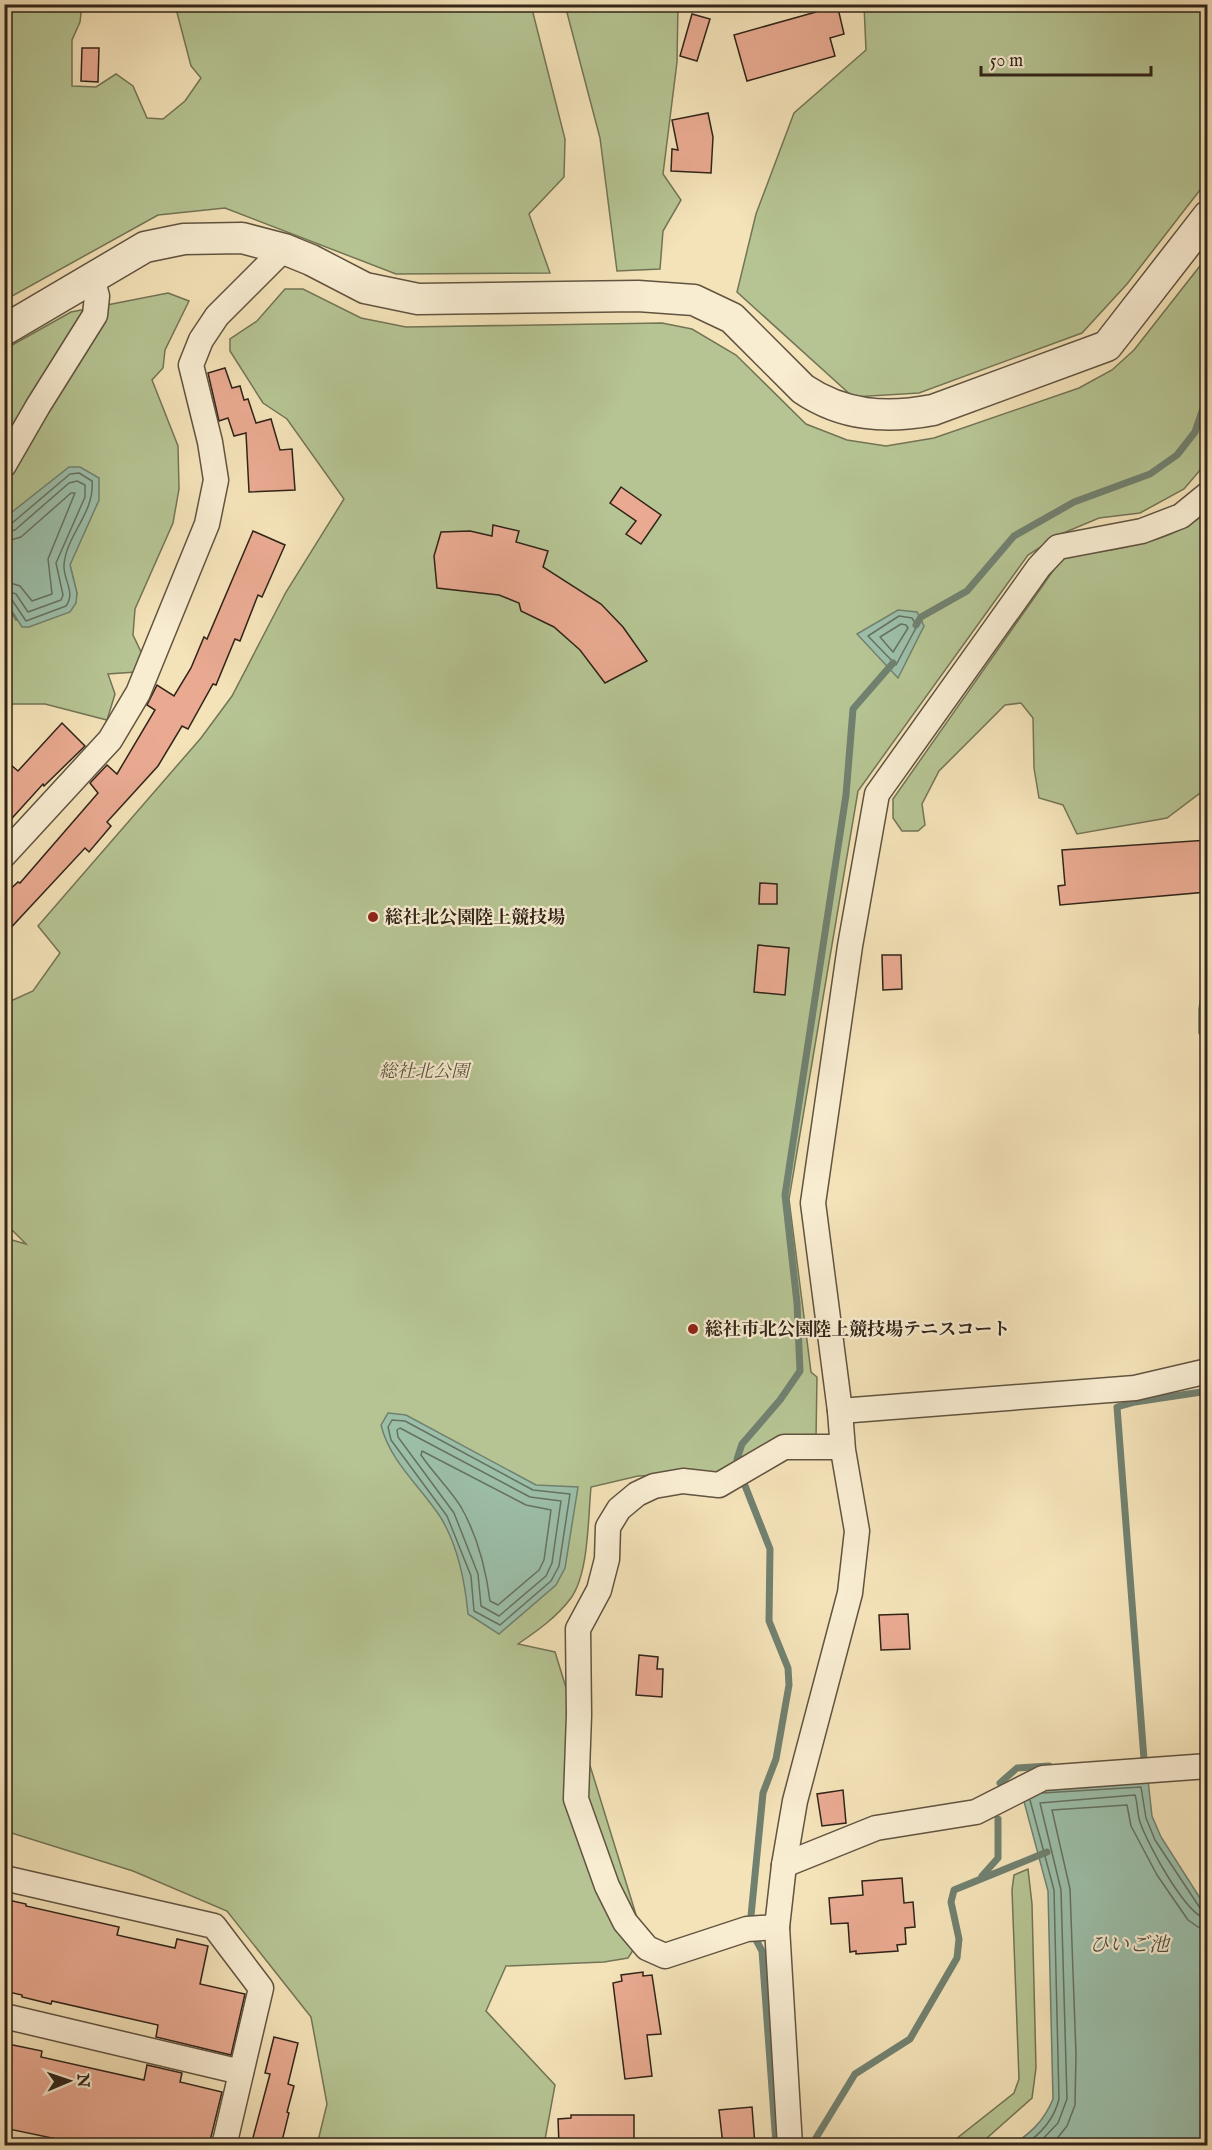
<svg xmlns="http://www.w3.org/2000/svg" width="1212" height="2150" font-family="'IM FELL English','Noto Serif JP',serif">
<style>
.green{fill:#b6c493;stroke:#737456;stroke-width:1.5}
.water{fill:#9cbfaa;stroke:#718170;stroke-width:1.5}
.lines{fill:none;stroke-linecap:round;stroke-linejoin:round}
.shore{stroke:#667262;stroke-width:1.5}
.stream{stroke:#718170;stroke-width:7}
.building{fill:#e9aa91;stroke:#302419;stroke-width:1.5}
.minor-casing{stroke:#615441;stroke-width:27}
.tertiary-casing{stroke:#615441;stroke-width:33}
.minor{stroke:#f8ecd1;stroke-width:24}
.tertiary{stroke:#f8ecd1;stroke-width:30}
.poi-dot{fill:#8f2418;stroke:#f8ecd1;stroke-width:2}
.labels{text-anchor:middle;stroke-width:4.5;stroke-linejoin:round;paint-order:stroke}
.poi-label{font-size:18px;font-weight:bold;fill:#302419;stroke:#f8ecd1;text-anchor:start}
.park-label{font-size:18px;font-style:italic;fill:#58543e;stroke:#f8ecd1}
.water-label{font-size:20px;font-style:italic;fill:#505244;stroke:#f8ecd1}
</style>
<rect width="100%" height="100%" fill="#f4e2b8"/>
<filter id="stains"><feTurbulence type="fractalNoise" baseFrequency=".00333" numOctaves="4"/><feColorMatrix values="0 0 0 0 .2 0 0 0 0 .09 0 0 0 0 .02 0 0 0 .5 -.17"/></filter>
<radialGradient id="worn" r=".72"><stop offset=".6" stop-color="#630" stop-opacity="0"/><stop offset="1" stop-color="#630" stop-opacity=".3"/></radialGradient>
<!-- green -->
<g class="green">
<polygon points="5,4 82,5 80,22 72,40 72,86 96,87 116,74 133,86 147,118 163,119 185,101 201,78 191,66 175,5 531,5 565,139 564,177 529,214 550,273 396,274 225,208 158,215 5,300"/>
<polygon points="565,5 678,5 677,62 663,174 681,200 663,231 660,269 617,271 600,138"/>
<polygon points="864,5 1207,5 1207,181 1127,284 1082,333 919,393 853,397 737,292 756,214 794,113 866,50"/>
<path d="M1207 257V462L1184 489 1140 513 1099 518 1061 534 1028 555 858 791 789 1199 811 1372 817 1377 816 1439 730 1472 638 1476 591 1487C588 1517 589 1573 571 1598 557 1617 537 1631 518 1644L555 1652 637 1918 639 1941 628 1958 604 1962 506 1966 486 2011 555 2085 544 2145H317L327 2104 311 2017 227 1911 133 1871 5 1831V1238L26 1244 5 1223 4 1004 33 991 60 953 38 926 201 738 232 696 286 592 344 499 287 419 263 403 230 351V339L257 321 285 289H303L361 318 406 327 662 323 692 329 736 355 806 424 847 440 886 446 934 438 1079 388 1112 370 1134 350Z"/>
<polygon points="168,293 189,301 165,350 163,368 152,380 178,446 179,489 173,523 135,609 133,635 143,656 136,672 108,674 115,694 107,720 45,704 8,704 5,707 4,600 16,620 77,594 70,565 73,555 12,512 5,522 5,349 71,312"/>
<path d="M1207 510V798L1199 794 1167 818 1077 834 1063 805 1039 798 1034 768 1033 718 1021 703 1005 705 939 771 922 804 925 825 918 831H902L893 818V799L1062 558C1107 550 1175 545 1207 510Z"/>
<polygon points="1207,961 1207,1045 1199,1033 1199,1009"/>
<polygon points="1028,1869 1032,1904 1036,2068 1032,2098 979,2145 952,2145 951,2143 1014,2093 1019,2079 1012,1890 1014,1875"/>
</g>
<!-- water -->
<g class="water">
<polygon points="69,467 80,467 99,478 99,500 70,565 77,593 76,603 70,612 29,627 22,627 5,600 5,522 12,512"/>
<polygon points="898,610 917,612 924,626 898,678 857,634"/>
<path d="M388 1413 406 1415 536 1485 578 1487 565 1568 556 1585 499 1634 468 1614C465 1582 458 1546 441 1518 421 1487 390 1462 381 1425Z"/>
<path d="M1148 1780 1152 1816 1161 1837 1207 1909V2145L1011 2146C1031 2133 1044 2121 1053 2099L1048 1891 1022 1794 1040 1788Z"/>
</g>
<g class="lines">
<!-- shore -->
<g class="shore">
<path d="M4 525 11 524 70 474 79 473 92 481C95 513 66 535 64 565 63 580 76 592 66 606L26 621 12 600 4 598"/>
<polyline points="4,533 15,530 69,483 77,481 85,485 85,497 56,563 63,595 61,600 28,612 16,594 4,590"/>
<polyline points="4,542 21,537 71,493 75,493 48,559 52,594 32,601 20,586 4,581"/>
<polygon points="899,616 912,618 917,626 896,665 868,636"/>
<polygon points="901,624 906,625 908,628 893,652 880,637"/>
<polygon points="392,1420 405,1421 533,1490 570,1494 559,1566 551,1581 500,1625 474,1611 471,1576 447,1516 391,1440 388,1427"/>
<polygon points="400,1428 530,1497 561,1501 552,1563 546,1576 499,1616 481,1606 478,1574 454,1513 398,1437 397,1430"/>
<path d="M422 1451 526 1505 551 1510 544 1560 539 1570 498 1605 490 1601C486 1570 477 1535 461 1507 450 1489 433 1473 421 1455Z"/>
<polyline points="1042,1793 1141,1787 1146,1818 1155,1840 1200,1908 1208,1911"/>
<path d="M1023 2146C1041 2134 1054 2120 1059 2099L1054 1890 1030 1800"/>
<path d="M1036 2146 1058 2123 1067 2099 1061 1890 1040 1803 1135 1795C1138 1804 1137 1814 1140 1822 1147 1843 1187 1918 1208 1919"/>
<polyline points="1051,2146 1067,2126 1075,2105 1076,2054 1070,1889 1052,1810 1127,1805 1131,1826 1157,1875 1188,1920 1198,1927 1208,1928"/>
</g>
<!-- stream -->
<g class="stream">
<polyline points="916,625 921,617 967,591 1014,536 1074,502 1150,474 1177,455 1195,432 1208,394"/>
<polyline points="739,1467 737,1459 742,1444 780,1400 800,1371 797,1303 785,1195 846,795 853,709 893,663"/>
<polyline points="742,1478 770,1549 769,1621 788,1668 789,1685 776,1759 763,1793 751,1916 754,1936 762,1951 776,2144 779,2146"/>
<polyline points="1144,1759 1117,1407 1135,1402 1208,1391"/>
<polyline points="1000,1783 1017,1768 1049,1766"/>
<polyline points="982,1876 998,1858 998,1819"/>
<polyline points="811,2146 855,2074 910,2039 957,1958 959,1939 951,1902 954,1890 1047,1852"/>
</g>
</g>
<!-- building -->
<g class="building">
<polygon points="813,4 837,4 844,34 830,38 835,56 747,81 734,35 816,12"/>
<polygon points="692,14 710,19 697,61 680,56"/>
<polygon points="82,48 99,48 98,82 81,81"/>
<polygon points="708,113 713,137 711,173 671,171 672,149 678,150 672,120"/>
<polygon points="225,368 232,388 240,386 244,400 248,399 256,423 271,419 280,450 292,449 295,490 249,492 246,433 234,436 228,418 219,421 208,373"/>
<polygon points="621,487 661,515 641,544 626,534 636,521 610,503"/>
<polygon points="493,525 519,531 516,542 548,551 543,567 601,604 623,627 647,661 605,683 580,650 554,627 521,611 519,603 499,595 437,588 434,556 441,532 470,531 492,536"/>
<polygon points="253,531 285,545 262,597 258,595 240,641 235,639 216,685 213,684 188,729 182,726 158,766 107,822 111,826 89,852 85,848 4,935 4,895 18,882 20,883 98,793 90,783 107,765 117,774 155,710 147,705 157,685 174,696 191,668 204,637 207,639"/>
<polygon points="62,723 85,746 44,786 43,784 4,827 4,759 18,771"/>
<polygon points="1208,840 1208,858 1205,859 1207,892 1060,905 1058,886 1065,885 1062,850"/>
<polygon points="760,883 777,884 777,904 759,904"/>
<polygon points="758,945 789,948 785,995 754,992"/>
<polygon points="882,955 901,955 902,989 883,990"/>
<polygon points="908,1614 910,1649 881,1650 879,1615"/>
<polygon points="639,1655 658,1657 657,1669 663,1669 662,1697 636,1695"/>
<polygon points="843,1790 846,1823 822,1826 817,1794"/>
<polygon points="902,1878 904,1903 913,1902 915,1927 905,1928 906,1944 897,1945 898,1951 856,1954 856,1951 850,1952 848,1923 831,1924 829,1898 863,1895 862,1881"/>
<polygon points="4,1899 26,1904 26,1906 119,1927 117,1935 175,1948 177,1939 208,1946 200,1984 245,1994 231,2055 156,2037 158,2025 52,2001 51,2004 22,1997 22,1995 4,1991"/>
<polygon points="643,1972 643,1976 652,1975 661,2034 647,2035 652,2076 625,2079 613,1983 622,1981 621,1975"/>
<polygon points="274,2037 298,2043 288,2084 294,2086 287,2112 289,2113 281,2145 251,2145 270,2074 265,2073"/>
<polygon points="8,2044 42,2051 41,2057 144,2080 147,2065 182,2073 180,2082 222,2092 209,2145 85,2145 4,2128 4,2062"/>
<polygon points="752,2107 755,2145 723,2145 719,2110"/>
<polygon points="571,2115 634,2115 634,2145 559,2145 558,2119 571,2118"/>
</g>
<g class="lines">
<!-- minor casing -->
<g class="minor-casing">
<g id="minor">
<polyline points="4,465 38,406 95,315 97,296 92,278"/>
<polyline points="4,855 110,740 138,693 207,524 216,480 210,442 191,365 201,340 217,316 284,249"/>
<polyline points="840,1411 1135,1388 1208,1371"/>
<polyline points="784,1865 876,1828 976,1812 1043,1778 1208,1766"/>
<polyline points="4,1878 214,1926 261,1988 224,2146"/>
<polyline points="777,1927 747,1929 665,1956 647,1948 625,1922 607,1886 576,1799 579,1715 578,1629 599,1590 607,1559 608,1527 619,1509 637,1494 654,1486 683,1481 719,1485 784,1447 842,1447"/>
<polyline points="4,2016 241,2072"/>
<polyline points="790,2146 777,1927 784,1865 795,1801 850,1593 857,1531 843,1450 840,1411 813,1203 850,946 877,794 1039,567 1058,547 1142,531 1181,516 1208,494"/>
</g>
</g>
<!-- tertiary casing -->
<g class="tertiary-casing">
<path id="tertiary" d="M4 330 145 247 184 239 242 238 284 249 311 260 365 288 418 299 638 296 694 300 732 318 803 389C843 416 886 419 933 410L1107 346 1208 216"/>
</g>
<!-- minor -->
<use href="#minor" class="minor"/>
<!-- tertiary -->
<use href="#tertiary" class="tertiary"/>
</g>
<!-- markers -->
<g class="poi-dot">
<circle cx="373" cy="917" r="6"/>
<circle cx="693" cy="1329" r="6"/>
</g>
<g class="labels">
<!-- poi labels -->
<g class="poi-label">
<text x="385" y="923">総社北公園陸上競技場</text>
<text x="705" y="1335">総社市北公園陸上競技場テニスコート</text>
</g>
<!-- park labels -->
<g class="park-label">
<text x="424" y="1077">総社北公園</text>
</g>
<!-- water labels -->
<g class="water-label">
<text x="1129" y="1951">ひいご池</text>
</g>
</g>
<!-- margin -->
<rect width="1212" height="2150" fill="none" stroke="#f4e2b8" stroke-width="24"/>
<rect x="6" y="6" width="1200" height="2138" fill="none" stroke="#302419" stroke-width="3"/>
<rect x="12" y="12" width="1188" height="2126" fill="none" stroke="#302419" stroke-width="1.5"/>
<!-- north arrow -->
<g transform="translate(69 2081) rotate(88)" stroke="#f8ecd1" stroke-width="4.5" paint-order="stroke">
<path d="M0-4.5L10 22L0 15L-10 22Z" fill="#302419"/>
<text y="-9" font-size="16" font-weight="bold" text-anchor="middle" fill="#302419">N</text>
</g>
<!-- scale -->
<path d="M981 66v9h170v-9" fill="none" stroke="#302419" stroke-width="3"/>
<text x="990" y="66" font-size="18" fill="#302419" stroke="#f8ecd1" stroke-width="4.5" paint-order="stroke">50 m</text>
<rect width="100%" height="100%" filter="url(#stains)"/>
<rect width="100%" height="100%" fill="url(#worn)"/>
</svg>
